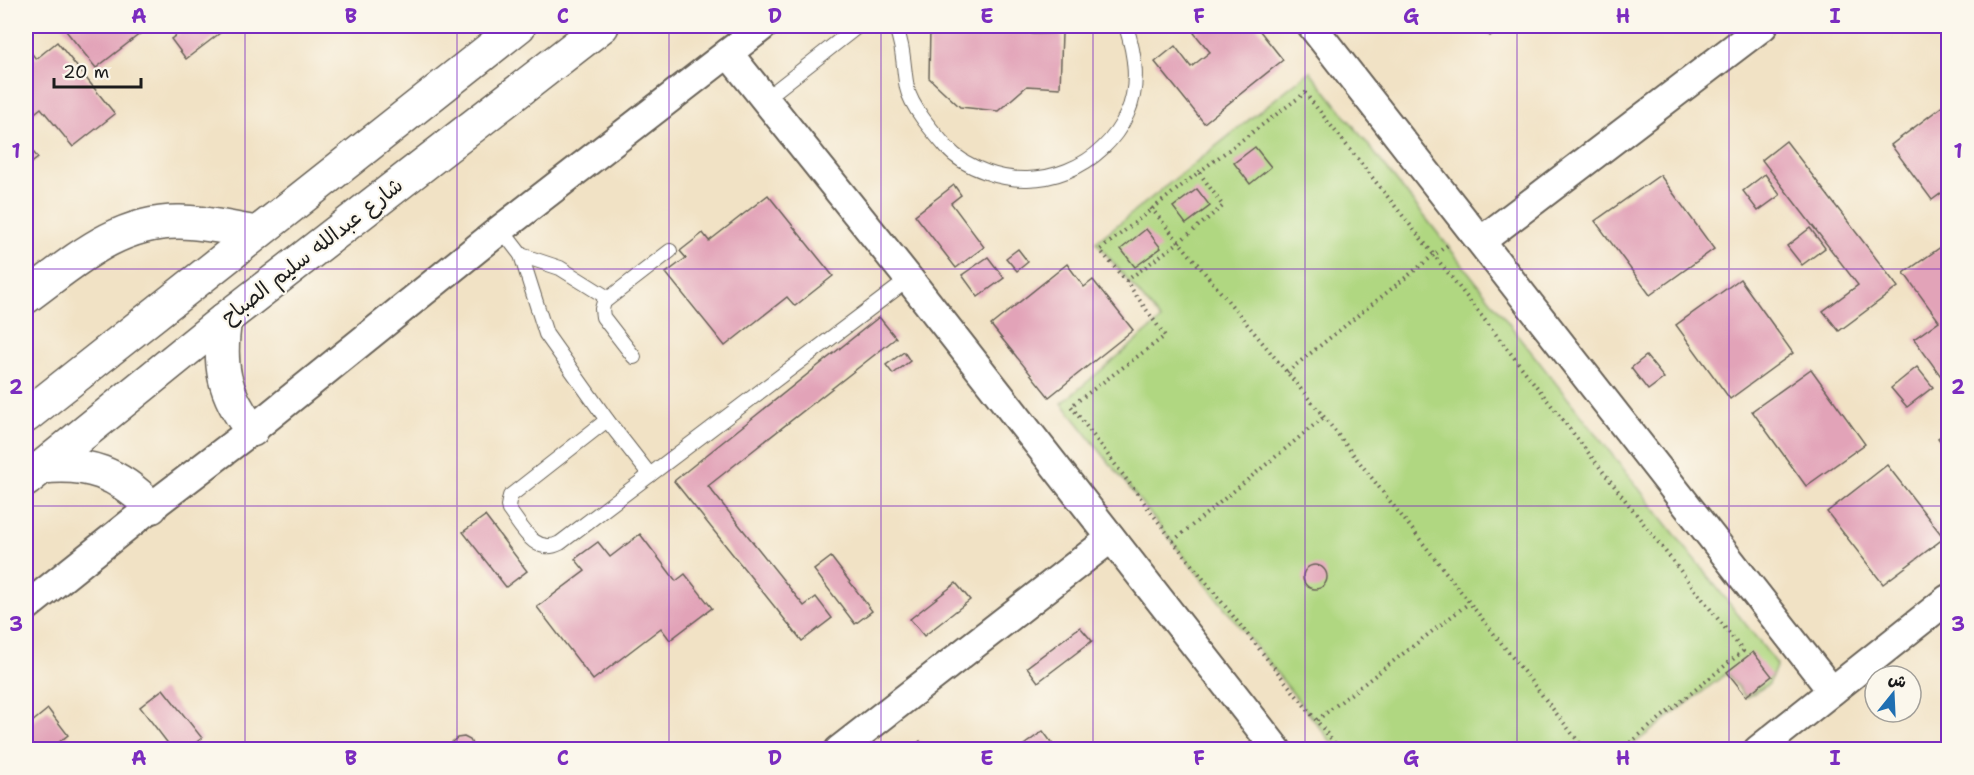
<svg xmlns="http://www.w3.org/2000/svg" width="1974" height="775" font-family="'Shantell Sans','Playpen Sans Arabic',sans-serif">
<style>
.green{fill:#b0d781;stroke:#667a4e;stroke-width:1.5}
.building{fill:#e2a3b8}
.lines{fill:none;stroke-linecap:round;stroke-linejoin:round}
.service-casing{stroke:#676157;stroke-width:16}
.minor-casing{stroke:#676157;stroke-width:32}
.tertiary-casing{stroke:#676157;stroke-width:36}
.secondary-casing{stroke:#676157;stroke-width:36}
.path{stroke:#676157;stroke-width:4;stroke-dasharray:1.5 4.5;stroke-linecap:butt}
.service{stroke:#fff;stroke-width:14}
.minor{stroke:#fff;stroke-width:28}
.tertiary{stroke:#fff;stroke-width:33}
.secondary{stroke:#fff;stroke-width:33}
.grid{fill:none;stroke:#7b2cbf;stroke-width:1.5;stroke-opacity:0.55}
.labels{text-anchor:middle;stroke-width:4.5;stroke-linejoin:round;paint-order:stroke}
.street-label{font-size:21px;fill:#1c1c1c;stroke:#fbf7ec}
.neatline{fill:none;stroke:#7b2cbf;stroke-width:2}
.grid-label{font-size:20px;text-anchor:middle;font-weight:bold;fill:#7b2cbf}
</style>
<rect width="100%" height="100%" fill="#fbf7ec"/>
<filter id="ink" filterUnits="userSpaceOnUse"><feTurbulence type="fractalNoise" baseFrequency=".0167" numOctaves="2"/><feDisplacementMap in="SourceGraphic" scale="12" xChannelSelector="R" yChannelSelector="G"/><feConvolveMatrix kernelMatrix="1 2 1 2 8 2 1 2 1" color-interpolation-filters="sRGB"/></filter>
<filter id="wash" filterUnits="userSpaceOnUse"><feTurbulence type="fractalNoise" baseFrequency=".008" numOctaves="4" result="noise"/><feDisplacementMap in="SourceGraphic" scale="24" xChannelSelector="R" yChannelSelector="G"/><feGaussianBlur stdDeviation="1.35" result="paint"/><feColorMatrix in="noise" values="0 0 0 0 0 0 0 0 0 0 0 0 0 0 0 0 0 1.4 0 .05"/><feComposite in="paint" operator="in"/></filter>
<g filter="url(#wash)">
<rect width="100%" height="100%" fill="#f1e2c5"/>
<!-- green -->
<polygon class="green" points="1310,71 1777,664 1769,684 1746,698 1727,673 1627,749 1337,749 1062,403 1161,320 1096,242"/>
<g id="blocks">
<!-- building -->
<g class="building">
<polygon points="62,26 150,26 96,68"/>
<polygon points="189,26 214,26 220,33 186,59 171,39"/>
<polygon points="933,26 1024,26 1032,34 1062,33 1060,88 1027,86 998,111 960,107 929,78 930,28"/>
<polygon points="1204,26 1256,26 1283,60 1204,123 1155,62 1175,46 1191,67 1210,52 1194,33"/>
<polygon points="1482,26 1503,26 1490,36"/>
<polygon points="57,42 115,114 73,147 41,108 26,120 26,46 36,59"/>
<polygon points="1948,102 1948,188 1932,200 1891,145"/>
<polygon points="1786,141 1898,287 1839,331 1823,311 1858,285 1762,160"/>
<polygon points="26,143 38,158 26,167"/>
<polygon points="1255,147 1271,167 1250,184 1234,163"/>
<polygon points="1765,174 1780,195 1758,211 1743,191"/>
<polygon points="1660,175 1714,249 1650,295 1595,221"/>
<polygon points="954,185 961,195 951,203 984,247 956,268 915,215"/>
<polygon points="1197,189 1210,206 1186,224 1173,207"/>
<polygon points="768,195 833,276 795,306 787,297 725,346 666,273 686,258 680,251 703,233 709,241"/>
<polygon points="1810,228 1825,248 1802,265 1787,246"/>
<polygon points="1146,229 1161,248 1135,267 1121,249"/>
<polygon points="1948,242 1948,386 1914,339 1939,321 1904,273"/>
<polygon points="1018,249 1028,262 1017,271 1006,258"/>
<polygon points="988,257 1004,278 978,297 962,275"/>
<polygon points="1067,264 1084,287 1093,280 1133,330 1049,397 991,325"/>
<polygon points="1740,279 1793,353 1730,399 1676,325"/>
<polygon points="879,317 896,338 708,486 804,606 816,597 832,618 802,641 674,481"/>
<polygon points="904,352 910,361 893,374 886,365"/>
<polygon points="1646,356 1664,378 1648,390 1631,368"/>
<polygon points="1917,367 1933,387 1907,407 1891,388"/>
<polygon points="1811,369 1865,444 1806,486 1752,411"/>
<polygon points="1948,431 1948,452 1938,438"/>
<polygon points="1887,465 1944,538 1883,584 1827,512"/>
<polygon points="485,516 527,571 506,587 463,532"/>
<polygon points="640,534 676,581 685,574 712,608 670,640 661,628 593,680 537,607 585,571 575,559 598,542 610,557"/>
<polygon points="831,557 872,611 855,624 814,570"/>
<circle cx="1315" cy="577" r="12"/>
<polygon points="956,583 970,600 924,636 910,619"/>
<polygon points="1080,627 1092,641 1038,682 1027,667"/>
<polygon points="1753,652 1772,676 1746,696 1727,672"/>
<polygon points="163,689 202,738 186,750 173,750 140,707"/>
<polygon points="48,709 68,735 49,750 26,750 26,727"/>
<polygon points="1043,731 1057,750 1028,750 1024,745"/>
<polygon points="464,737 470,740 475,750 450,750 452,742 457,738"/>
<polygon points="920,741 925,750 909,750"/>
<polygon points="75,743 112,747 113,750 74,750"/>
</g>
</g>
</g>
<g filter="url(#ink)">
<use href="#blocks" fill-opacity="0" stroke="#676157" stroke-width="1.5"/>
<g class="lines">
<!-- service casing -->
<g class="service-casing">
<g id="service">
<path d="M895 26C904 46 903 67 907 88 911 107 934 133 947 148 957 159 972 167 986 172 1040 192 1102 168 1127 114 1140 85 1135 55 1126 26"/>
<polyline points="765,99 858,26"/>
<polyline points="501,229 521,255 546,334 607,420 650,475"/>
<polyline points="521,255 560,268 608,298"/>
<polyline points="634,357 603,317 602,309 604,302 670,251"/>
<path d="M607 420 510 496 508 506 509 510C522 527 535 556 560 543L909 279"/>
</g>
</g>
<!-- minor casing -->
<g class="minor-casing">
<g id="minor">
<polyline points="1312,26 1832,691"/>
<polyline points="728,53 909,279 1277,750"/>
<polyline points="1481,241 1763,26"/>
<polyline points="26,607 151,507 252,430 501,229 763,26"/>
<polyline points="839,750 1111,538"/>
<polyline points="1758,750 1948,599"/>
</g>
</g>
<!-- tertiary casing -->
<g class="tertiary-casing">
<path id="tertiary" d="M26 297C74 262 117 221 180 222 205 222 232 229 257 233"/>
</g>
<!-- secondary casing -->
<g class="secondary-casing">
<g id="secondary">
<path d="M225 319C218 364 223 394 252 430"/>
<polyline points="26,416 519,26"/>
<path d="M42 467C88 462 118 473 151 507"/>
<polyline points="26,480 225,319 602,26"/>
</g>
</g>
<!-- path -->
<g class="path">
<polyline points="1199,172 1305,93 1434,255 1448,245"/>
<polyline points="1151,208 1324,417 1585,750"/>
<polyline points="1126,281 1179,242 1223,206 1199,172 1100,250 1126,281 1165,336 1071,406 1173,541 1340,750"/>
<polyline points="1287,372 1434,255 1743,651 1621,750"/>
<polyline points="1173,541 1324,417"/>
<polyline points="1317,720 1469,603"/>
</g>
<!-- service -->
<use href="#service" class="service"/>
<!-- minor -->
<use href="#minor" class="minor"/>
<!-- tertiary -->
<use href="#tertiary" class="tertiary"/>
<!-- secondary -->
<use href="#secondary" class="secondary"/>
</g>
</g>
<!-- grid -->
<path class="grid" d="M245 26V750M457 26V750M669 26V750M881 26V750M1093 26V750M1305 26V750M1517 26V750M1729 26V750M26 269H1948M26 506H1948"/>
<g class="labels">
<!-- street labels -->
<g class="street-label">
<text transform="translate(312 251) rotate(-38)" y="7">شارع عبدالله سليم الصباح</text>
</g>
</g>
<!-- margin -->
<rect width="1974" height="775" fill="none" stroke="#fbf7ec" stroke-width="66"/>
<!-- north arrow -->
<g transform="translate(1893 694) rotate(18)"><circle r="28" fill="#fbf7ec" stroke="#a29f99" stroke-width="1.5"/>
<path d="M0-4.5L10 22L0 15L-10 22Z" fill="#1f6fb2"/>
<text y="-9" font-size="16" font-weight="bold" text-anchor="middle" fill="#1c1c1c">ش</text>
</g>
<!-- scale -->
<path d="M54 78v9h87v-9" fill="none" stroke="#1c1c1c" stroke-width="3"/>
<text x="63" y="78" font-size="18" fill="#1c1c1c" stroke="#fbf7ec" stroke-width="4.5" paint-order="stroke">20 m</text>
<rect x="33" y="33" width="1908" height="709" class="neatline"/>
<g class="grid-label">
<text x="139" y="23">A</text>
<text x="351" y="23">B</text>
<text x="563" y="23">C</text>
<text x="775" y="23">D</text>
<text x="987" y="23">E</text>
<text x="1199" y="23">F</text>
<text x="1411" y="23">G</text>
<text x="1623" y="23">H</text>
<text x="1835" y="23">I</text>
<text x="16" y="158">1</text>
<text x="1958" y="158">1</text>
<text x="16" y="394">2</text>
<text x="1958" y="394">2</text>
<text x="16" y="631">3</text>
<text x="1958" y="631">3</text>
<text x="139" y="765">A</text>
<text x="351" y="765">B</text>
<text x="563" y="765">C</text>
<text x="775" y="765">D</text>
<text x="987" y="765">E</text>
<text x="1199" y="765">F</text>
<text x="1411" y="765">G</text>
<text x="1623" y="765">H</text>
<text x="1835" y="765">I</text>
</g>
</svg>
